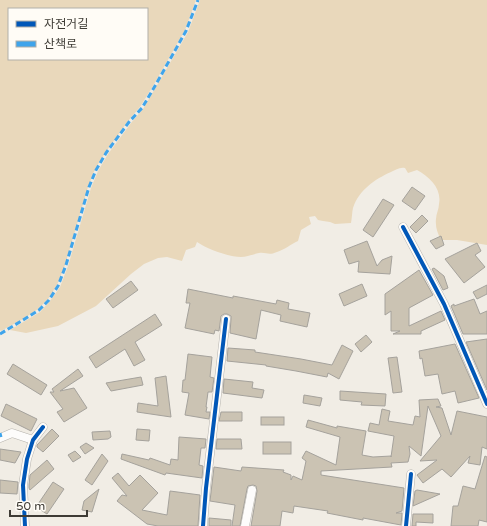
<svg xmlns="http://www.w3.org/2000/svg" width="487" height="526" font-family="'Varela Round','Noto Sans KR',sans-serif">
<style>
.green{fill:#e9d8bb;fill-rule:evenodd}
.building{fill:#cbc3b3;stroke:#a5a29c}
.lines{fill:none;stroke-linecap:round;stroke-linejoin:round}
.minor-casing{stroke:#b6b3ad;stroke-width:9}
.minor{stroke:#fdfcfb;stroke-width:8}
.quiet{stroke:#3fa4eb;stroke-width:3;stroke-dasharray:6 3;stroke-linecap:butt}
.cycleway-casing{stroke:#fffcf6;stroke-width:6}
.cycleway{stroke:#0057b8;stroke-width:4}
</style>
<rect width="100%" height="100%" fill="#f1ede5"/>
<!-- green -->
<g class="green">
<path d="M0 0H196L185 30 153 86 140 107 128 121 105 153 95 169 88 187 65 265 57 285 48 299 38 309 23 319 1 331 0 330ZM9 9H147V59H9Z"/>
<path d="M200 0H487V245L457 240H441C438 234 435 227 436 219 436 214 439 209 439 204 442 189 430 177 417 170L408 173 405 168C399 167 396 170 391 172 375 179 359 190 353 208 352 212 352 218 351 223L335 224 330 222 323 221 318 220 315 216 309 217 311 224 301 230 298 241C291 244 284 250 277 252 268 256 267 252 259 253 253 254 247 257 241 257 229 257 207 249 197 242L195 247 186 250 182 261 167 257 158 258 144 264 131 274 96 306 58 326 26 333 10 330 40 312 50 301 60 287 68 266 91 188 98 171 108 154 131 123 143 109 156 87 188 32Z"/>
</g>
<!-- building -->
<g class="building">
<polygon points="412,187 425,196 415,210 402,201"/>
<polygon points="383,199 394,205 373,237 363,230"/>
<polygon points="422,215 428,221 416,233 410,227"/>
<polygon points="441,236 444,245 436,249 430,241"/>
<polygon points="367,241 377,266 382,260 392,256 390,274 358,272 359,261 349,264 344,250"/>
<polygon points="477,243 481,251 475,255 485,267 464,283 445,259"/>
<polygon points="434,268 444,276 448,288 443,290 432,269"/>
<polygon points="419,270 433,295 409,308 409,326 441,311 445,320 421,331 421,334 393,334 400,331 391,331 391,311 385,315 385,294"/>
<polygon points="131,281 138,290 113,308 106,299"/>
<polygon points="362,284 367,296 344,306 339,294"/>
<polygon points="487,285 487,294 477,299 473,292"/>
<polygon points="188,289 233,298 233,296 276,304 277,300 289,303 288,309 310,313 307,327 280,321 281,315 261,310 256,339 230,333 231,319 231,316 227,314 224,314 221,316 219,331 215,330 214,334 185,328 190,303 186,303"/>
<polygon points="474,299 480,314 487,311 487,334 463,334 451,306 454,304 454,306"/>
<polygon points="155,314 162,325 135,342 145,360 134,366 125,349 96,368 89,357"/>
<polygon points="366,335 372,342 361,352 355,344"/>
<polygon points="487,339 487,390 466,342"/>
<polygon points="455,344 479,398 458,403 455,391 442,394 438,374 425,376 422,358 420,359 419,351"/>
<polygon points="342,345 353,351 339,379 328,373 327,377 296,371 266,366 266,365 227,361 228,348 255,350 255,352 301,359 332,365"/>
<polygon points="188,354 212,357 210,377 214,378 212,392 208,392 206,407 207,407 206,412 210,412 209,419 185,415 189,393 182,392 183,380 185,380"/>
<polygon points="397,357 402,392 393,393 388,358"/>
<polygon points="13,364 47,385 41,395 7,374"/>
<polygon points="78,369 83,376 60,391 74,388 87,408 64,422 57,412 63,409 50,392 54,392 52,389"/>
<polygon points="166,376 171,417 137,412 138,403 158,406 155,378"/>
<polygon points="141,377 143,385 111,391 106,383"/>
<polygon points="224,379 253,382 252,388 264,390 262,398 223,393"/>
<polygon points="340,391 386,394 385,406 361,405 362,402 340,400"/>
<polygon points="304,395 322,398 320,406 303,403"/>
<polygon points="438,399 441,406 436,407 442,408 451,435 457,411 487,417 487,449 482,447 480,465 468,463 470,456 451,477 442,469 423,483 417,475 437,460 420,461 441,436 428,406 421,456 409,446 410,454 408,462 391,463 392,467 321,471 321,475 404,488 402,511 396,513 402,513 401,525 363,518 363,520 327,513 328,511 294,506 293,513 282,511 280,526 251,526 257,491 256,486 253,485 248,486 247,489 240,526 232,526 235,505 210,501 214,467 241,471 242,467 284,470 283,472 291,475 291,480 293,476 302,480 306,461 302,458 306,451 336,465 340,437 306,427 308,420 337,428 337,426 366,431 362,455 373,457 391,456 391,457 394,436 368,431 370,423 379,425 382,409 390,411 388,421 413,425 415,416 420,417 419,400"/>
<polygon points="6,404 37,419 31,431 1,416"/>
<polygon points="221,412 242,412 242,421 219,421"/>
<rect x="261" y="417" width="23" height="8"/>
<polygon points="52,429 59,436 43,452 37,447 37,445"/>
<polygon points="137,429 150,430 149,441 136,440"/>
<polygon points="110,431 111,437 108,439 93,440 92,432"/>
<polygon points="179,437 206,439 205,448 201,448 199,465 203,466 202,478 166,473 165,475 121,459 122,454 149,460 150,458 170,465 171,459 178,460"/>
<polygon points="217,439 241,439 242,449 216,449"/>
<rect x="263" y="442" width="28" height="12"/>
<polygon points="86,443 94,448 85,454 80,447"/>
<polygon points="0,449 21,452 15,463 0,460"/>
<polygon points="75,451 81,457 73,462 68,455"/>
<polygon points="102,454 108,461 92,485 85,480"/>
<polygon points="485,456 487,457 487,522 479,520 478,526 451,526 453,506 458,506 463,486 475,489"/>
<polygon points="47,460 54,469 30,490 29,488 29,485 30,475"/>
<polygon points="118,473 129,486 140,475 158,493 142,510 167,515 170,491 200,495 198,526 158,526 147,524 117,501 122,495 127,496 112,478"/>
<polygon points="0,480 18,482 17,494 0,493"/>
<polygon points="53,482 64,489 47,514 36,507"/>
<polygon points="99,489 92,512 82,510 84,501"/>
<polygon points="417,490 440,494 413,506 415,491"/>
<polygon points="413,514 433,514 433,523 416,522 416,526 412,526"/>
<polygon points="209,518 231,520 231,526 209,526"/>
</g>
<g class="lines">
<!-- minor casing -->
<g class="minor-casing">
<g id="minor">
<polyline points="403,227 444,304 487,404"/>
<polyline points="0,438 12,433 33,440"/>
<polyline points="25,526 23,485 27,459 33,440 43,427"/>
<polyline points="203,526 206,488 226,319"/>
<polyline points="245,526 252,490"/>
<polyline points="406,526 411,474"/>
</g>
</g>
<!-- minor -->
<use href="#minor" class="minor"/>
<!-- quiet -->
<g class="quiet">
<polyline points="0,334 23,320 39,310 49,300 58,286 66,265 89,187 96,170 106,153 129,122 142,108 155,86 186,31 198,0"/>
<polyline points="0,433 1,437"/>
</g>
<!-- cycleway casing -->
<g class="cycleway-casing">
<g id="cycleway">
<polyline points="403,227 444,304 487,404"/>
<polyline points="25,526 23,485 27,459 33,440 43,427"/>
<polyline points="203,526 206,488 226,319"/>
<polyline points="406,526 411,474"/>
</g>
</g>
<!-- cycleway -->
<use href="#cycleway" class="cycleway"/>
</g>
<!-- legend -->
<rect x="8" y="8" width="140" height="52" fill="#fffcf6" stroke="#b2afa9"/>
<rect x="16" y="21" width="20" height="6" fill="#0057b8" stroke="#b2afa9"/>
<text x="44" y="28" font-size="12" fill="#3e3b35">자전거길</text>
<rect x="16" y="41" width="20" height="6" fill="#3fa4eb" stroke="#b2afa9"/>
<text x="44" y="48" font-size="12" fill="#3e3b35">산책로</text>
<!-- scale -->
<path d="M10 510v6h77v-6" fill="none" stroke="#3e3b35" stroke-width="2"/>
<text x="16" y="510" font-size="12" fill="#3e3b35" stroke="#fffcf6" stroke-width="3" paint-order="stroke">50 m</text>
</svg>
